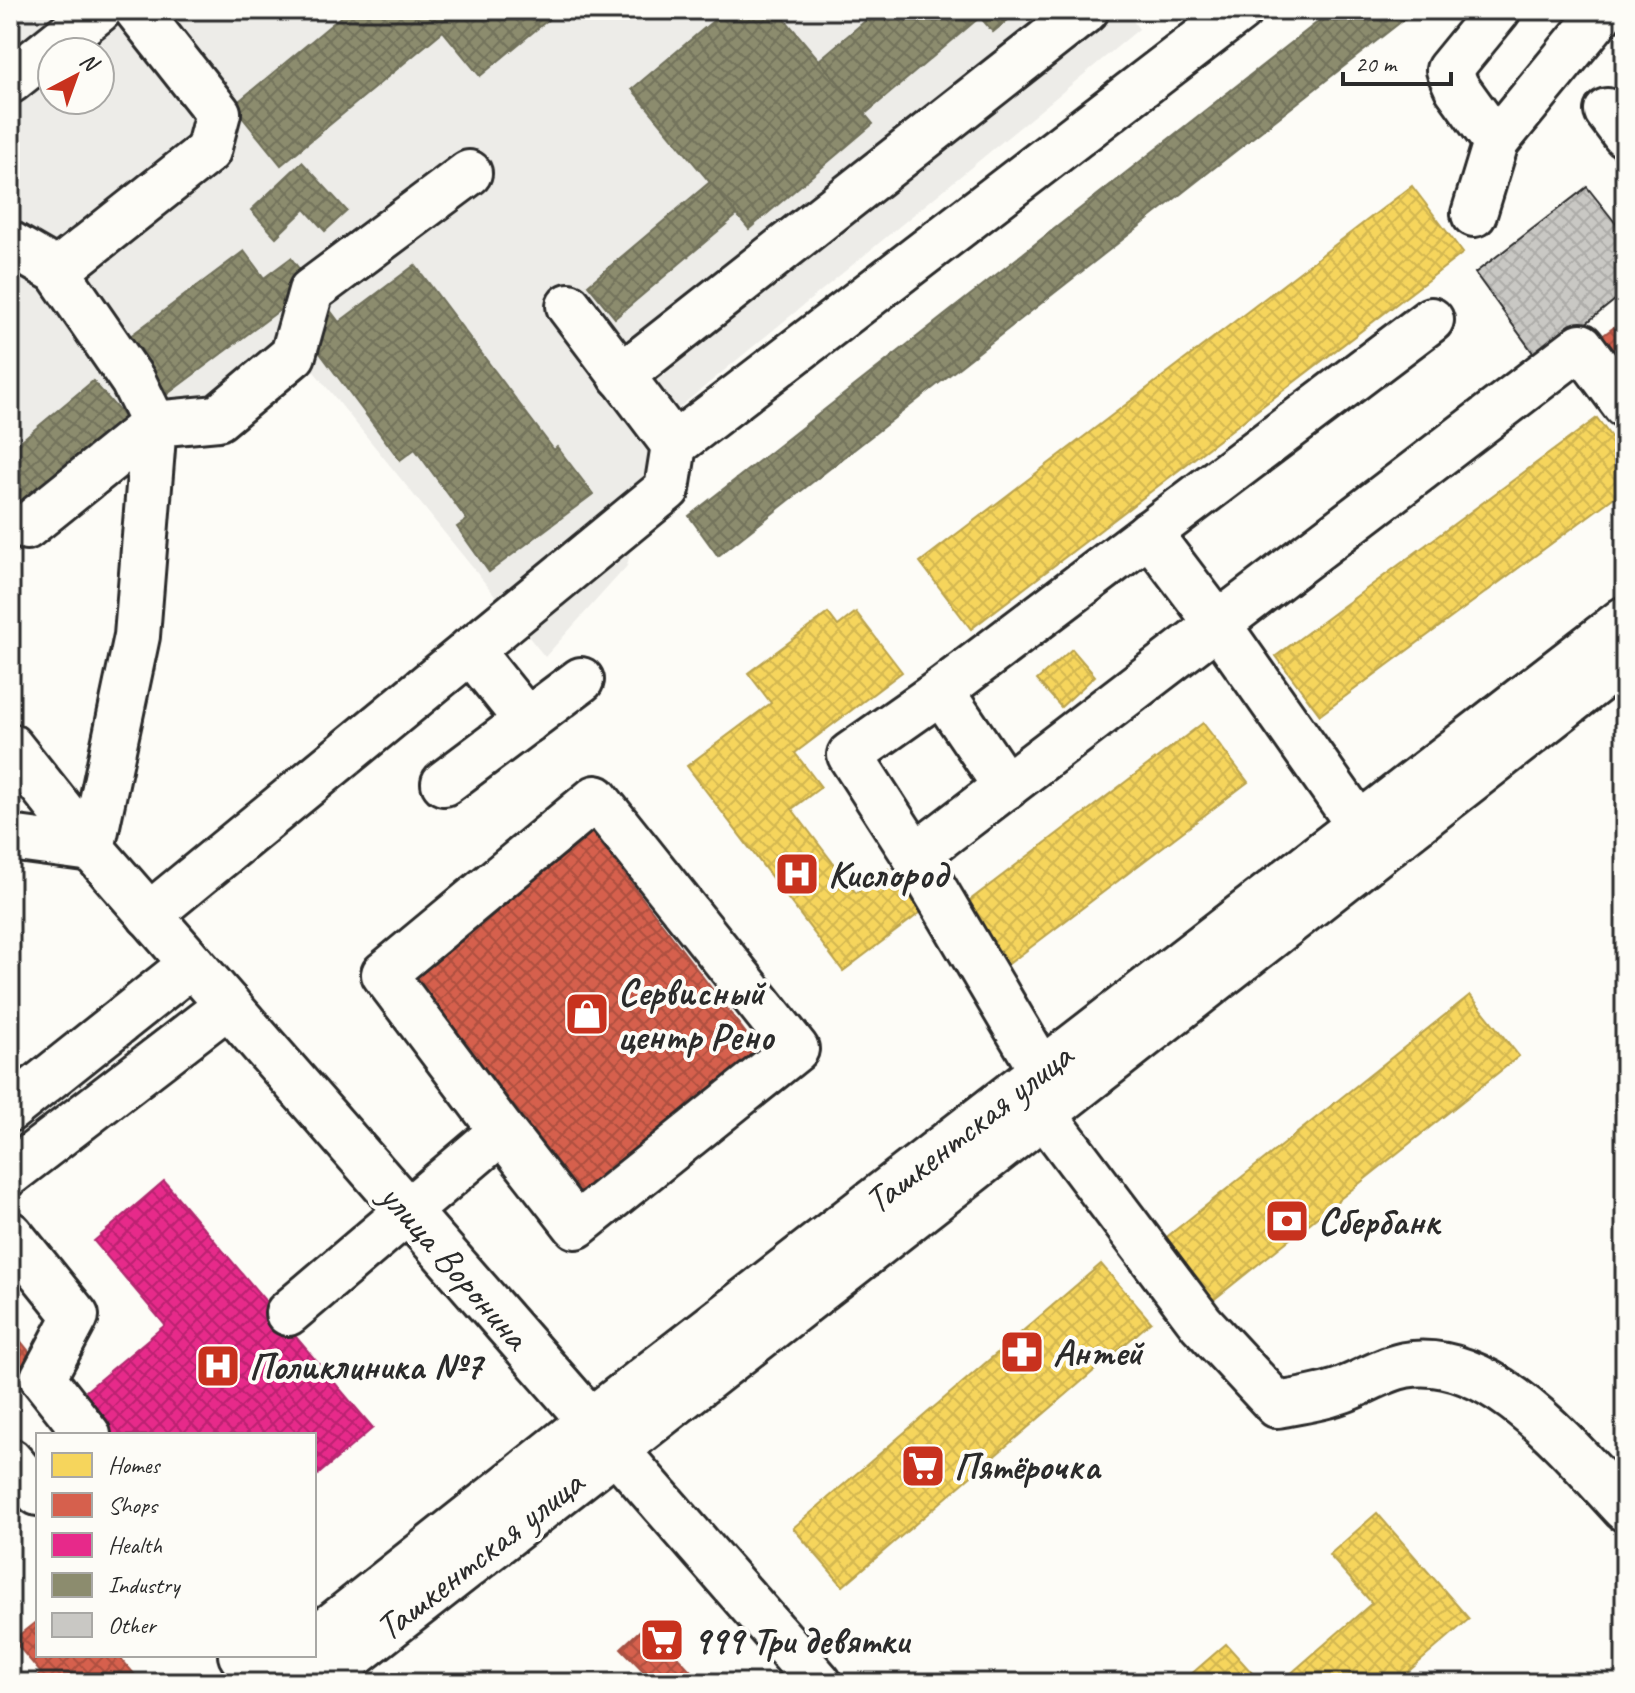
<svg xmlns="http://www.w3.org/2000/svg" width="1635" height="1693" font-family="Caveat,sans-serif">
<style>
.built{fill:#edece8;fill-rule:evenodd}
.homes{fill:url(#homes-cross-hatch);stroke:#b9a24d;stroke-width:2}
.shops{fill:url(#shops-cross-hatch);stroke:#a35043;stroke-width:2}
.health{fill:url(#health-cross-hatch);stroke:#af2a6e;stroke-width:2}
.industry{fill:url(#industry-cross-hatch);stroke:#6f6f5a;stroke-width:2}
.building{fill:url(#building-cross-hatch);stroke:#2b2b2b;stroke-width:2}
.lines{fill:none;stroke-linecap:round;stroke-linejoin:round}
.minor-casing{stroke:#2b2b2b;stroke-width:50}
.major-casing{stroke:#2b2b2b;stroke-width:50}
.minor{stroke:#fdfcf7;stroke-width:44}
.major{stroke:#fdfcf7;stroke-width:44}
.labels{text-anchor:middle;stroke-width:8;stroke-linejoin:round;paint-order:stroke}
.poi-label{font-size:38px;font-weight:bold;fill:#2b2b2b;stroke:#fdfcf7;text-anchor:start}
.street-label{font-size:38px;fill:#2b2b2b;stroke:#fdfcf7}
</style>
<defs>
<pattern id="homes-cross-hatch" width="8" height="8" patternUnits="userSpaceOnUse" patternTransform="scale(2)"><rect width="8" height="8" fill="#f6d55c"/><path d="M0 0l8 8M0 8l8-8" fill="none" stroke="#d3b750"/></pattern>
<pattern id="shops-cross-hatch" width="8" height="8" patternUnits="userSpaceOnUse" patternTransform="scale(2)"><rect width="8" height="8" fill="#d6604d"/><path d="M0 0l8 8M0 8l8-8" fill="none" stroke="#ae4f40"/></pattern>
<pattern id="health-cross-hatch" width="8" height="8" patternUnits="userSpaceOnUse" patternTransform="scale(2)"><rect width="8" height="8" fill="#e7298a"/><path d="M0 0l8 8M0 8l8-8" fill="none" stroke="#bb2371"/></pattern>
<pattern id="industry-cross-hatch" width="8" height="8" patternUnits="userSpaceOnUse" patternTransform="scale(2)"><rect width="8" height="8" fill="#8c8c6e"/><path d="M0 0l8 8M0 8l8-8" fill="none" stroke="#73735b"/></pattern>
<pattern id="building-cross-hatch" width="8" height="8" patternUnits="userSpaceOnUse" patternTransform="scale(2)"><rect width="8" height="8" fill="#c9c8c4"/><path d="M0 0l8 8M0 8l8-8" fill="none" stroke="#adaca9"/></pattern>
</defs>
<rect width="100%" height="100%" fill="#fdfcf7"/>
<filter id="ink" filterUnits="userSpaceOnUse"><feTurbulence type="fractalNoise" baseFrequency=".0125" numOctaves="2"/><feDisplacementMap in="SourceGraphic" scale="16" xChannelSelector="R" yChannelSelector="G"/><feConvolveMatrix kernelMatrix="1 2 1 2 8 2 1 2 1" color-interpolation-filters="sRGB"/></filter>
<g filter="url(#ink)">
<!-- built -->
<path class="built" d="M10 10H1125L1139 29 658 425 627 566 545 657 286 337 10 549ZM52 52H100V100H52Z"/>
<!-- homes -->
<g class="homes">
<polygon points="1412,186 1463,253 971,629 920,562"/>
<polygon points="1597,418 1625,456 1625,489 1320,715 1276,656"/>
<polygon points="856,612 902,672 795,753 821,787 792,809 856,893 888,869 921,912 843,971 687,766 771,703 748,673 828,613 838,626"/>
<polygon points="1072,649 1095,676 1061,707 1037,680"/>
<polygon points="1203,723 1248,782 998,972 953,913"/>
<polygon points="1470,995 1519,1056 1202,1309 1153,1248"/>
<polygon points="1101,1264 1151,1322 843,1586 793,1528"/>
<polygon points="1377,1513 1469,1619 1395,1683 1280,1683 1372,1603 1329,1555"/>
<polygon points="1226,1644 1261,1683 1181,1683"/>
</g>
<!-- shops -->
<g class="shops">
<polygon points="1625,319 1625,369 1601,337"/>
<polygon points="591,831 764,1057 583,1196 410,971"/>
<polygon points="10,1328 36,1360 10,1381"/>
<polygon points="38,1620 38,1655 118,1655 141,1682 29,1683 41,1673 13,1640"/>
<polygon points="647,1624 654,1631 702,1683 655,1683 621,1648"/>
</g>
<!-- health -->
<polygon class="health" points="164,1181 373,1428 314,1478 314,1435 90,1435 67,1407 165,1325 94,1241"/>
<!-- industry -->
<g class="industry">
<polygon points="349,10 551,10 555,14 480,76 443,31 281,165 233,106"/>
<polygon points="726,10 777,10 873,124 749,229 632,89"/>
<polygon points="878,10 888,18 898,10 1020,10 993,32 980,17 865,114 819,60"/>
<polygon points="1333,10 1416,10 718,556 689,516"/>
<polygon points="302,162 347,211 325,231 305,209 276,237 251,210"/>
<polygon points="710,182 737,215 615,318 588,285"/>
<polygon points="244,251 285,306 154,404 113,349"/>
<polygon points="291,258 339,322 415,265 554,450 557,447 593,494 489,572 457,527 467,520 415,449 400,460 264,278"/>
<polygon points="93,381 126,419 10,515 10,450"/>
</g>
<!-- building -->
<polygon class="building" points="1587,187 1625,235 1625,292 1539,361 1475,273"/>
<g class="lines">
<!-- minor casing -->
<g class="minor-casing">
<g id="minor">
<polyline points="10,81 99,10"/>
<polyline points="1607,111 1625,135"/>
<polyline points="1496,142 1604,10"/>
<polyline points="1474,214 1496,142 1457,88 1449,70 1498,10"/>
<polyline points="10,244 57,271 133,381 154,424 218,418 293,355 311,291 469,173"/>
<polyline points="57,271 208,151 218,113 137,10"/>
<polyline points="569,306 674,445"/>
<polyline points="621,376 1086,10"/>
<polyline points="26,527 154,424 137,636 92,849"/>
<polyline points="1149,533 1217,623 1359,825"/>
<polyline points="470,650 527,721"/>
<polyline points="941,691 1006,787"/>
<polyline points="10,746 92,849 819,1683"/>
<polyline points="444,783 581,680"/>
<polyline points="10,838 92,849"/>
<polyline points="915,856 1581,346 1625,405"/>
<polyline points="149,915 667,489 674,445 1240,10"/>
<polyline points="1042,1071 915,856 850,755 941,691 1431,320"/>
<polyline points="10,1109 192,964"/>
<path d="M1043 1113 1201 1323 1277 1405C1299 1401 1322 1398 1343 1390 1362 1383 1384 1369 1405 1365 1493 1350 1572 1453 1625 1509"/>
<polyline points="10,1173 228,1005"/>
<polyline points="10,1234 76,1316 43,1378 88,1435"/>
<polyline points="288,1313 502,1131 576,1226 796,1049 596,798 384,974 502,1131"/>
<polyline points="10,1461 38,1493"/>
<polyline points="241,1655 260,1683"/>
</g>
</g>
<!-- major casing -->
<g class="major-casing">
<g id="major">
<polyline points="314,1640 590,1421 1625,619"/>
<polyline points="260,1683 296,1655"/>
<polyline points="318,1683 1625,659"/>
</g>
</g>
<!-- minor -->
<use href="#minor" class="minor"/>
<!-- major -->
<use href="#major" class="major"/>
</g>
</g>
<!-- icons -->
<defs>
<g id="hospital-square" transform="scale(2.3)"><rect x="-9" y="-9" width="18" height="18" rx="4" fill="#c8321e" stroke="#fdfcf7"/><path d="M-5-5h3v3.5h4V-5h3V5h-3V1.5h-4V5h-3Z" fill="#fff"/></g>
<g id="shop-square" transform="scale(2.3)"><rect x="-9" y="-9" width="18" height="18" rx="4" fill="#c8321e" stroke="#fdfcf7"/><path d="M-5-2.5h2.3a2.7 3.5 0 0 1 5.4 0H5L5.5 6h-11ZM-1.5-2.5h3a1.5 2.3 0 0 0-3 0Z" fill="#fff"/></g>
<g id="bank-square" transform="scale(2.3)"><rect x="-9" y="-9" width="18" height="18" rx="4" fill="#c8321e" stroke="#fdfcf7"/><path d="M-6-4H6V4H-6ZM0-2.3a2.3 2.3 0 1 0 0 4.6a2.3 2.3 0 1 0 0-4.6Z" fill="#fff"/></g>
<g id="pharmacy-square" transform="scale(2.3)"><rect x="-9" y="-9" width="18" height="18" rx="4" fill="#c8321e" stroke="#fdfcf7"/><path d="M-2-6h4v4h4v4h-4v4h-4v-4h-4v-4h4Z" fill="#fff"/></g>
<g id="supermarket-square" transform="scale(2.3)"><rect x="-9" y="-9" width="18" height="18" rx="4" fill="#c8321e" stroke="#fdfcf7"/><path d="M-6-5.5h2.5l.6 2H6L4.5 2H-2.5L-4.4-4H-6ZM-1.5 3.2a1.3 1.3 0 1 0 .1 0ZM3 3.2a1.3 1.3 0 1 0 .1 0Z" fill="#fff"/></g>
</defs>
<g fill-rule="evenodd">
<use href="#hospital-square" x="797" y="874"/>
<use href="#shop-square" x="587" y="1014"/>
<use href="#bank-square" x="1287" y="1221"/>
<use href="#pharmacy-square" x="1022" y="1352"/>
<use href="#hospital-square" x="218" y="1366"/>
<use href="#supermarket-square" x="923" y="1466"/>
<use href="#supermarket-square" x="662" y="1640"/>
</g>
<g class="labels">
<!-- poi labels -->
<g class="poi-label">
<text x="828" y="887">Кислород</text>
<text x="618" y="1005">Сервисный<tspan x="618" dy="44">центр Рено</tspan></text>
<text x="1318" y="1234">Сбербанк</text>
<text x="1053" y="1365">Антей</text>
<text x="249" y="1379">Поликлиника №7</text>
<text x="954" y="1479">Пятёрочка</text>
<text x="693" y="1653">999 Три девятки</text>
</g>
<!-- street labels -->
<g class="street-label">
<text transform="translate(968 1128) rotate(-38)" y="13">Ташкентская улица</text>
<text transform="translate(455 1266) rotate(49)" y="13">улица Воронина</text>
<text transform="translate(479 1555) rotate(-38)" y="13">Ташкентская улица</text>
</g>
</g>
<!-- margin -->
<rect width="1635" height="1693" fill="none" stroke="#fdfcf7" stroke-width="40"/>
<rect x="20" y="20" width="1595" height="1653" fill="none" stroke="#2b2b2b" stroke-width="3" filter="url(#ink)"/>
<!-- legend -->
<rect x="36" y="1433" width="280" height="224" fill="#fdfcf7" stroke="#a9a8a5" stroke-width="2"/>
<rect x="52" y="1453" width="40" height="24" fill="#f6d55c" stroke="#a9a8a5" stroke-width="2"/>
<text x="108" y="1473" font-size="24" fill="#2b2b2b">Homes</text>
<rect x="52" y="1493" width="40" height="24" fill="#d6604d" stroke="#a9a8a5" stroke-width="2"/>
<text x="108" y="1513" font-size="24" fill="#2b2b2b">Shops</text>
<rect x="52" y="1533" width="40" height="24" fill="#e7298a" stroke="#a9a8a5" stroke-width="2"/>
<text x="108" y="1553" font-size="24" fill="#2b2b2b">Health</text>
<rect x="52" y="1573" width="40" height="24" fill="#8c8c6e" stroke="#a9a8a5" stroke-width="2"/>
<text x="108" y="1593" font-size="24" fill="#2b2b2b">Industry</text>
<rect x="52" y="1613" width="40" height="24" fill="#c9c8c4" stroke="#a9a8a5" stroke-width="2"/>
<text x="108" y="1633" font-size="24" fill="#2b2b2b">Other</text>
<!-- north arrow -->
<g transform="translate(76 76) rotate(41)"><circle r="38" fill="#fdfcf7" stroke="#a9a8a5" stroke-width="2"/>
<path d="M0-6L14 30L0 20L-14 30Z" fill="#c8321e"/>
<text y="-12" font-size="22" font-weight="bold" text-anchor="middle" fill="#2b2b2b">N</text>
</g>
<!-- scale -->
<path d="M1343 72v12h108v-12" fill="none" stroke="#2b2b2b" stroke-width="4"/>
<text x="1355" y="72" font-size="24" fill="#2b2b2b" stroke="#fdfcf7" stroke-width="6" paint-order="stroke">20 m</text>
</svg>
